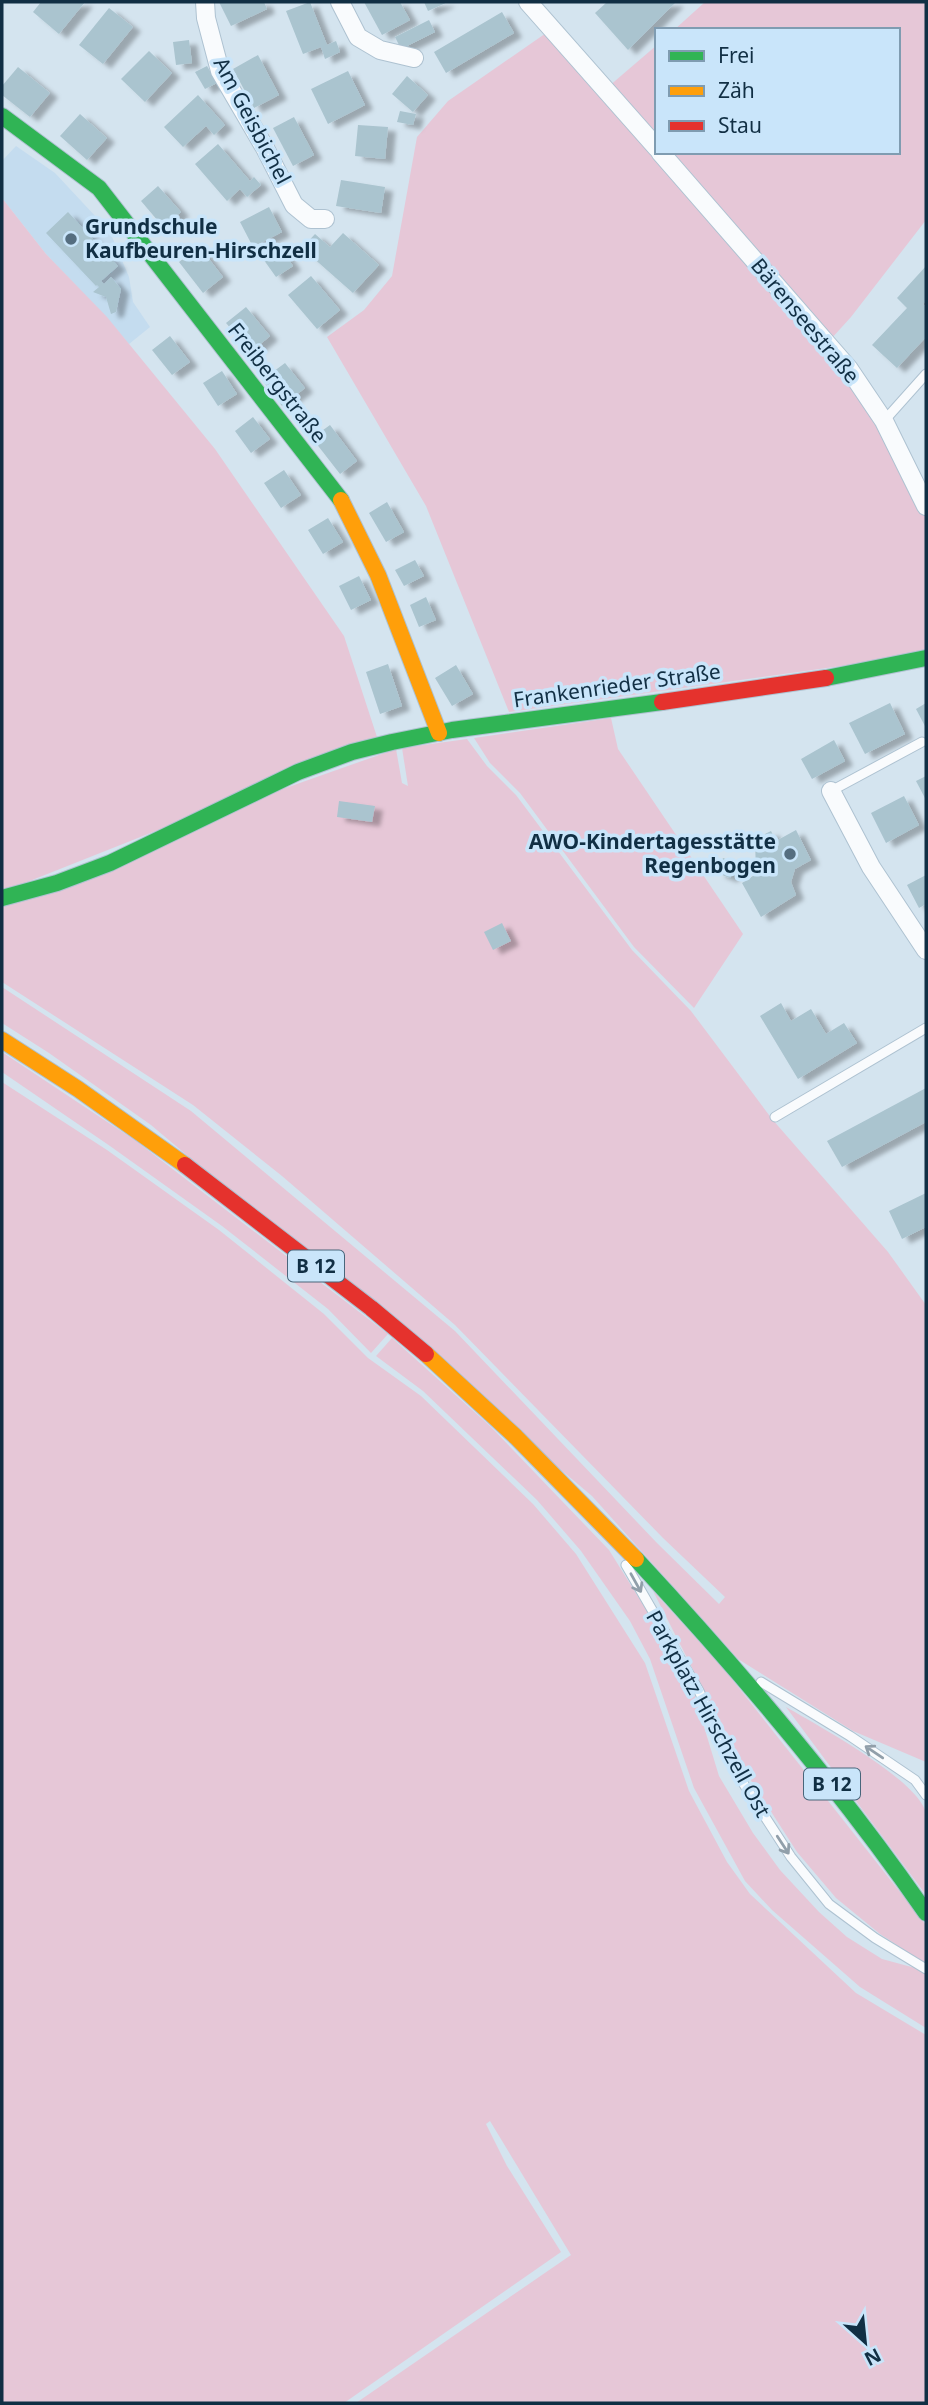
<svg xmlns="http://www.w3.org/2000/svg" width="928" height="2405" font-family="'Noto Sans',sans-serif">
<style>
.built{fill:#c4dcef}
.green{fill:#e6c7d7}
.building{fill:#aac4cf;filter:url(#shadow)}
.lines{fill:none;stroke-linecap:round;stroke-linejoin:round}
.lane-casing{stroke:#aec2d1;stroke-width:11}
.street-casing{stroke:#aec2d1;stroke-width:20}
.fast-casing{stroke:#aec2d1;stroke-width:18}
.slow-casing{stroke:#aec2d1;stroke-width:18}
.jam-casing{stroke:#aec2d1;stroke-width:18}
.lane{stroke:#f9fbfd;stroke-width:9}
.street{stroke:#f9fbfd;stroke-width:18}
.fast{stroke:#30b455;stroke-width:16}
.slow{stroke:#ff9f0a;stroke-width:16}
.jam{stroke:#e5322d;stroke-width:16}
.oneway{stroke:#919faa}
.poi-dot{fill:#556e80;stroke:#c9e5fa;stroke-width:2.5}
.labels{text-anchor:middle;stroke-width:7;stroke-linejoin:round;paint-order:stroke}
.shield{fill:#c9e5fa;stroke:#48667b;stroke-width:2}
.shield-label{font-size:19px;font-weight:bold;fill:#112f44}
.street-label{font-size:21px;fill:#112f44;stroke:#c9e5fa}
.poi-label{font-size:21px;font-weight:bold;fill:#112f44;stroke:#c9e5fa;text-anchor:start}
</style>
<defs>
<filter id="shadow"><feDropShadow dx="8" dy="4.5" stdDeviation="2" flood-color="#0004"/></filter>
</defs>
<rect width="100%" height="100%" fill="#d4e4ef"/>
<!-- built -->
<polygon class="built" points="16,146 55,173 110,232 129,277 133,302 150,327 129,344 106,317 46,254 2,198 2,161"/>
<!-- green -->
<g class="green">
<polygon points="705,2 926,2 926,220 851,317 831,339 665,152 898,152 898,30 674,30"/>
<polygon points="549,31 822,346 878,424 926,516 926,650 877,661 509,712 426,506 327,337 364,310 392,276 417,137 448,101"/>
<polygon points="657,45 657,142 608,87"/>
<polygon points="2,198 46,254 107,317 215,449 344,636 377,737 216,807 2,892"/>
<polygon points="611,718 618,749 743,934 694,1008 634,947 520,793 490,763 474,738"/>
<polygon points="467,739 487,766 516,795 632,950 691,1011 772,1119 888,1252 926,1305 926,1762 853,1731 738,1659 592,1496 151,1125 49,1053 2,1023 2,987 191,1111 455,1331 657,1543 719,1604 725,1597 663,1538 455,1325 282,1176 193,1105 2,982 2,907 263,796 396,749 402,783 408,786 402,748"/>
<polygon points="2,1052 136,1141 388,1334 371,1353 328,1309 222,1226 110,1146 2,1072"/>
<polygon points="2,1082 107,1150 219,1230 324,1314 368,1358 421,1396 533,1504 576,1554 645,1663 689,1791 727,1862 750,1894 856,1993 926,2035 926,2403 356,2403 571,2255 490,2121 486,2124 507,2166 561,2252 344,2403 2,2403"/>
<polygon points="392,1338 490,1426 609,1550 647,1611 694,1694 719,1776 753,1833 780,1870 819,1912 847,1937 882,1959 919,1969 926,1975 926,2028 860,1987 772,1910 745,1881 694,1788 650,1659 630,1621 581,1551 537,1500 423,1391 376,1356"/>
<polygon points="653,1591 724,1669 926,1925 926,1964 880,1934 836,1898 797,1852 743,1768"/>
<path d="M786 1707C815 1724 921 1781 926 1814 928 1835 926 1872 926 1895Z"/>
</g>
<!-- building -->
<g class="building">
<polygon points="41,2 85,2 59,34 33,12"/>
<polygon points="219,2 264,2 267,9 231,26"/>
<polygon points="310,2 327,45 336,41 340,52 325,59 321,47 303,54 286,11"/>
<polygon points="364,2 400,2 410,20 382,35"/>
<polygon points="424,2 448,2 428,11"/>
<polygon points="607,2 676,2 628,50 595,13"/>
<polygon points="109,8 133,27 103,64 79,45"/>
<polygon points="502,12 514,33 446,73 434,52"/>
<polygon points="429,20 435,32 401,49 395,37"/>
<polygon points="189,40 192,63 176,65 173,42"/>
<polygon points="149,51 172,73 145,102 121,79"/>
<polygon points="258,55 279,95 254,108 233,69"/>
<polygon points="207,66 217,83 205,89 195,72"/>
<polygon points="18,67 50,93 30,117 2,95 2,86"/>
<polygon points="348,71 365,105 328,124 311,89"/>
<polygon points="407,76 428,95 413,112 392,94"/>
<polygon points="198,95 225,125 214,135 206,126 183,147 164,127"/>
<polygon points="400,111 416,114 413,125 397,122"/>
<polygon points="80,114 107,138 87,160 60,136"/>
<polygon points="294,117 314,155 293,166 273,128"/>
<polygon points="358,125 388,127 385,159 355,156"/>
<polygon points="218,144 250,181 254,177 261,185 247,197 240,189 227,201 195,164"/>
<polygon points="341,180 385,187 381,213 336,206"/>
<polygon points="158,186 181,212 164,228 141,201"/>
<polygon points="269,207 282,232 253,247 240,222"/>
<polygon points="68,212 118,266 101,281 104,284 111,277 121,289 116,312 111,314 106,297 93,292 99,287 97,285 96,286 46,233"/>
<polygon points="343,233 379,265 353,293 302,248 315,234 330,247"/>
<polygon points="278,244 293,266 276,277 261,256"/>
<polygon points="199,246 223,277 203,293 179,262"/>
<polygon points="926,266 926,300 923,304 926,307 926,337 897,368 872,345 907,308 897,298"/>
<polygon points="311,276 340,310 317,329 288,295"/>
<polygon points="246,307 270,336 251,352 226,323"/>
<polygon points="170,336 190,362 172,375 152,350"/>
<polygon points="285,363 305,388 282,406 262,380"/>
<polygon points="222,371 237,394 218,406 203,383"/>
<polygon points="253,417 270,439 251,453 235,431"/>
<polygon points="330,425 357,461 340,474 312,438"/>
<polygon points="284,470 301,495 281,508 264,483"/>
<polygon points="387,502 404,532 386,542 369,513"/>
<polygon points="328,518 343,542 323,554 308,530"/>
<polygon points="415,560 424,576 404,586 395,570"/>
<polygon points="359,576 371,600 351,610 339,586"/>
<polygon points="426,597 436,620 419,627 410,605"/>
<polygon points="388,664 402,706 380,714 366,672"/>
<polygon points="456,665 473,694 452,706 435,678"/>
<polygon points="890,703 905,734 865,754 849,723"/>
<polygon points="926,703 926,728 916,709"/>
<polygon points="834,740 845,761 812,779 801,759"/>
<polygon points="926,776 926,800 916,781"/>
<polygon points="904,796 919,825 886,843 871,813"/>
<polygon points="339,801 375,806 372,822 337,817"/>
<polygon points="796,830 811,860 795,869 791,882 796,895 761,917 742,883 756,874 755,839 771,831 776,841"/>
<polygon points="723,858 736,863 730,878 717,873"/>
<polygon points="926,875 926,904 919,908 907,885"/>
<polygon points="502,923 511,941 493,950 484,932"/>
<polygon points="781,1003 791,1021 811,1009 826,1034 844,1023 857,1043 798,1079 760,1016"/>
<polygon points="926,1088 926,1122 842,1167 827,1141"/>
<polygon points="926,1193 926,1227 902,1239 889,1211"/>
</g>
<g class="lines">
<!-- lane casing -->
<g class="lane-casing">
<g id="lane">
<polyline points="884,421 926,374"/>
<polyline points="831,791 922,742"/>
<polyline points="775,1117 926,1028"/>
<polyline points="626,1565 699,1691 736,1772 791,1857 829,1904 875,1938 926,1969"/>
<polyline points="761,1682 850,1736 915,1780 926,1795"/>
</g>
</g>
<!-- street casing -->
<g class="street-casing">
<g id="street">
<polyline points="205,2 206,18 220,71 265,148 294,205 311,219 325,219"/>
<polyline points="340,2 358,37 380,50 414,58"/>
<polyline points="528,2 657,148"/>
<polyline points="660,152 849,369 884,421 926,506"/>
<polyline points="831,791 871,867 926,950"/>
</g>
</g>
<!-- fast casing -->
<g class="fast-casing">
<g id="fast">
<polyline points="2,116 99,188 341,500"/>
<polyline points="826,678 926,658"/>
<polyline points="2,898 57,883 110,863 298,772 352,752 392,742 452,730 662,702"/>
<path d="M636 1559C740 1671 839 1787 926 1913"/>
</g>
</g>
<!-- slow casing -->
<g class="slow-casing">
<g id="slow">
<polyline points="341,500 378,575 439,733"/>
<polyline points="2,1040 78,1089 185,1165"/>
<polyline points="426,1354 516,1437 636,1559"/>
</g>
</g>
<!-- jam casing -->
<g class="jam-casing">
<g id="jam">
<polyline points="662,702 826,678"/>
<polyline points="185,1165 371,1308 426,1354"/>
</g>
</g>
<!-- lane -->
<use href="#lane" class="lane"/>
<!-- street -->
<use href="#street" class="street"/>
<!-- fast -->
<use href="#fast" class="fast"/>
<!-- slow -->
<use href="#slow" class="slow"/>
<!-- jam -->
<use href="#jam" class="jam"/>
</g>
<!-- one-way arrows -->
<defs><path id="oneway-shaft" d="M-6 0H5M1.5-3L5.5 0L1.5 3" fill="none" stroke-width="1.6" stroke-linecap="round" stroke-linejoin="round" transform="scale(1.75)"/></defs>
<g class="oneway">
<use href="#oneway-shaft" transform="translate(636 1583) rotate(61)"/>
<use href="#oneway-shaft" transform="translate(874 1752) rotate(-146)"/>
<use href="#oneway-shaft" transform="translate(783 1845) rotate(57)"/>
</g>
<!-- markers -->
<g class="poi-dot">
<circle cx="71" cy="239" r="7"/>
<circle cx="790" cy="854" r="7"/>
</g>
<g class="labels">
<!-- shield labels -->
<g class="shield">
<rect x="288" y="1250.5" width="56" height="31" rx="5"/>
<rect x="804" y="1768.5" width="56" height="31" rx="5"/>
</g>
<g class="shield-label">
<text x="316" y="1273">B 12</text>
<text x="832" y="1791">B 12</text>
</g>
<!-- street labels -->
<g class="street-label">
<text transform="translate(252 121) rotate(62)" y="7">Am Geisbichel</text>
<text transform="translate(805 321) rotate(50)" y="7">Bärenseestraße</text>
<text transform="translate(277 383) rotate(52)" y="7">Freibergstraße</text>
<text transform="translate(617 686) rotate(-8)" y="7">Frankenrieder Straße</text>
<text transform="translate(708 1714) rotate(61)" y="7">Parkplatz Hirschzell Ost</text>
</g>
<!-- poi labels -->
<g class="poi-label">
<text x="85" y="234">Grundschule<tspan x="85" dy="24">Kaufbeuren-Hirschzell</tspan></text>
<text x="776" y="849" text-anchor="end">AWO-Kindertagesstätte<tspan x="776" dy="24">Regenbogen</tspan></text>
</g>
</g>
<!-- border -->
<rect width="928" height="2405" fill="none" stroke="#112f44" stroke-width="7"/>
<!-- legend -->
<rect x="655" y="28" width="245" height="126" fill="#c9e5fa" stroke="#7f9cb1" stroke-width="2"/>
<rect x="669" y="51" width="35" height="10" fill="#30b455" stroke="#7f9cb1" stroke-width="2"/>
<text x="718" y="63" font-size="21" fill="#112f44">Frei</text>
<rect x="669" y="86" width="35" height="10" fill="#ff9f0a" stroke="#7f9cb1" stroke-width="2"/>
<text x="718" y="98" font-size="21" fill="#112f44">Zäh</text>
<rect x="669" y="121" width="35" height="10" fill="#e5322d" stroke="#7f9cb1" stroke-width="2"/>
<text x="718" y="133" font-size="21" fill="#112f44">Stau</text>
<!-- north arrow -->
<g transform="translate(865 2342) rotate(153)" stroke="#c9e5fa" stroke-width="5" paint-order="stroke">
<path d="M0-5L12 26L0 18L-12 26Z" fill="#112f44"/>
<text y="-10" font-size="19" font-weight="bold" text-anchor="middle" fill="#112f44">N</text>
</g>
</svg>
